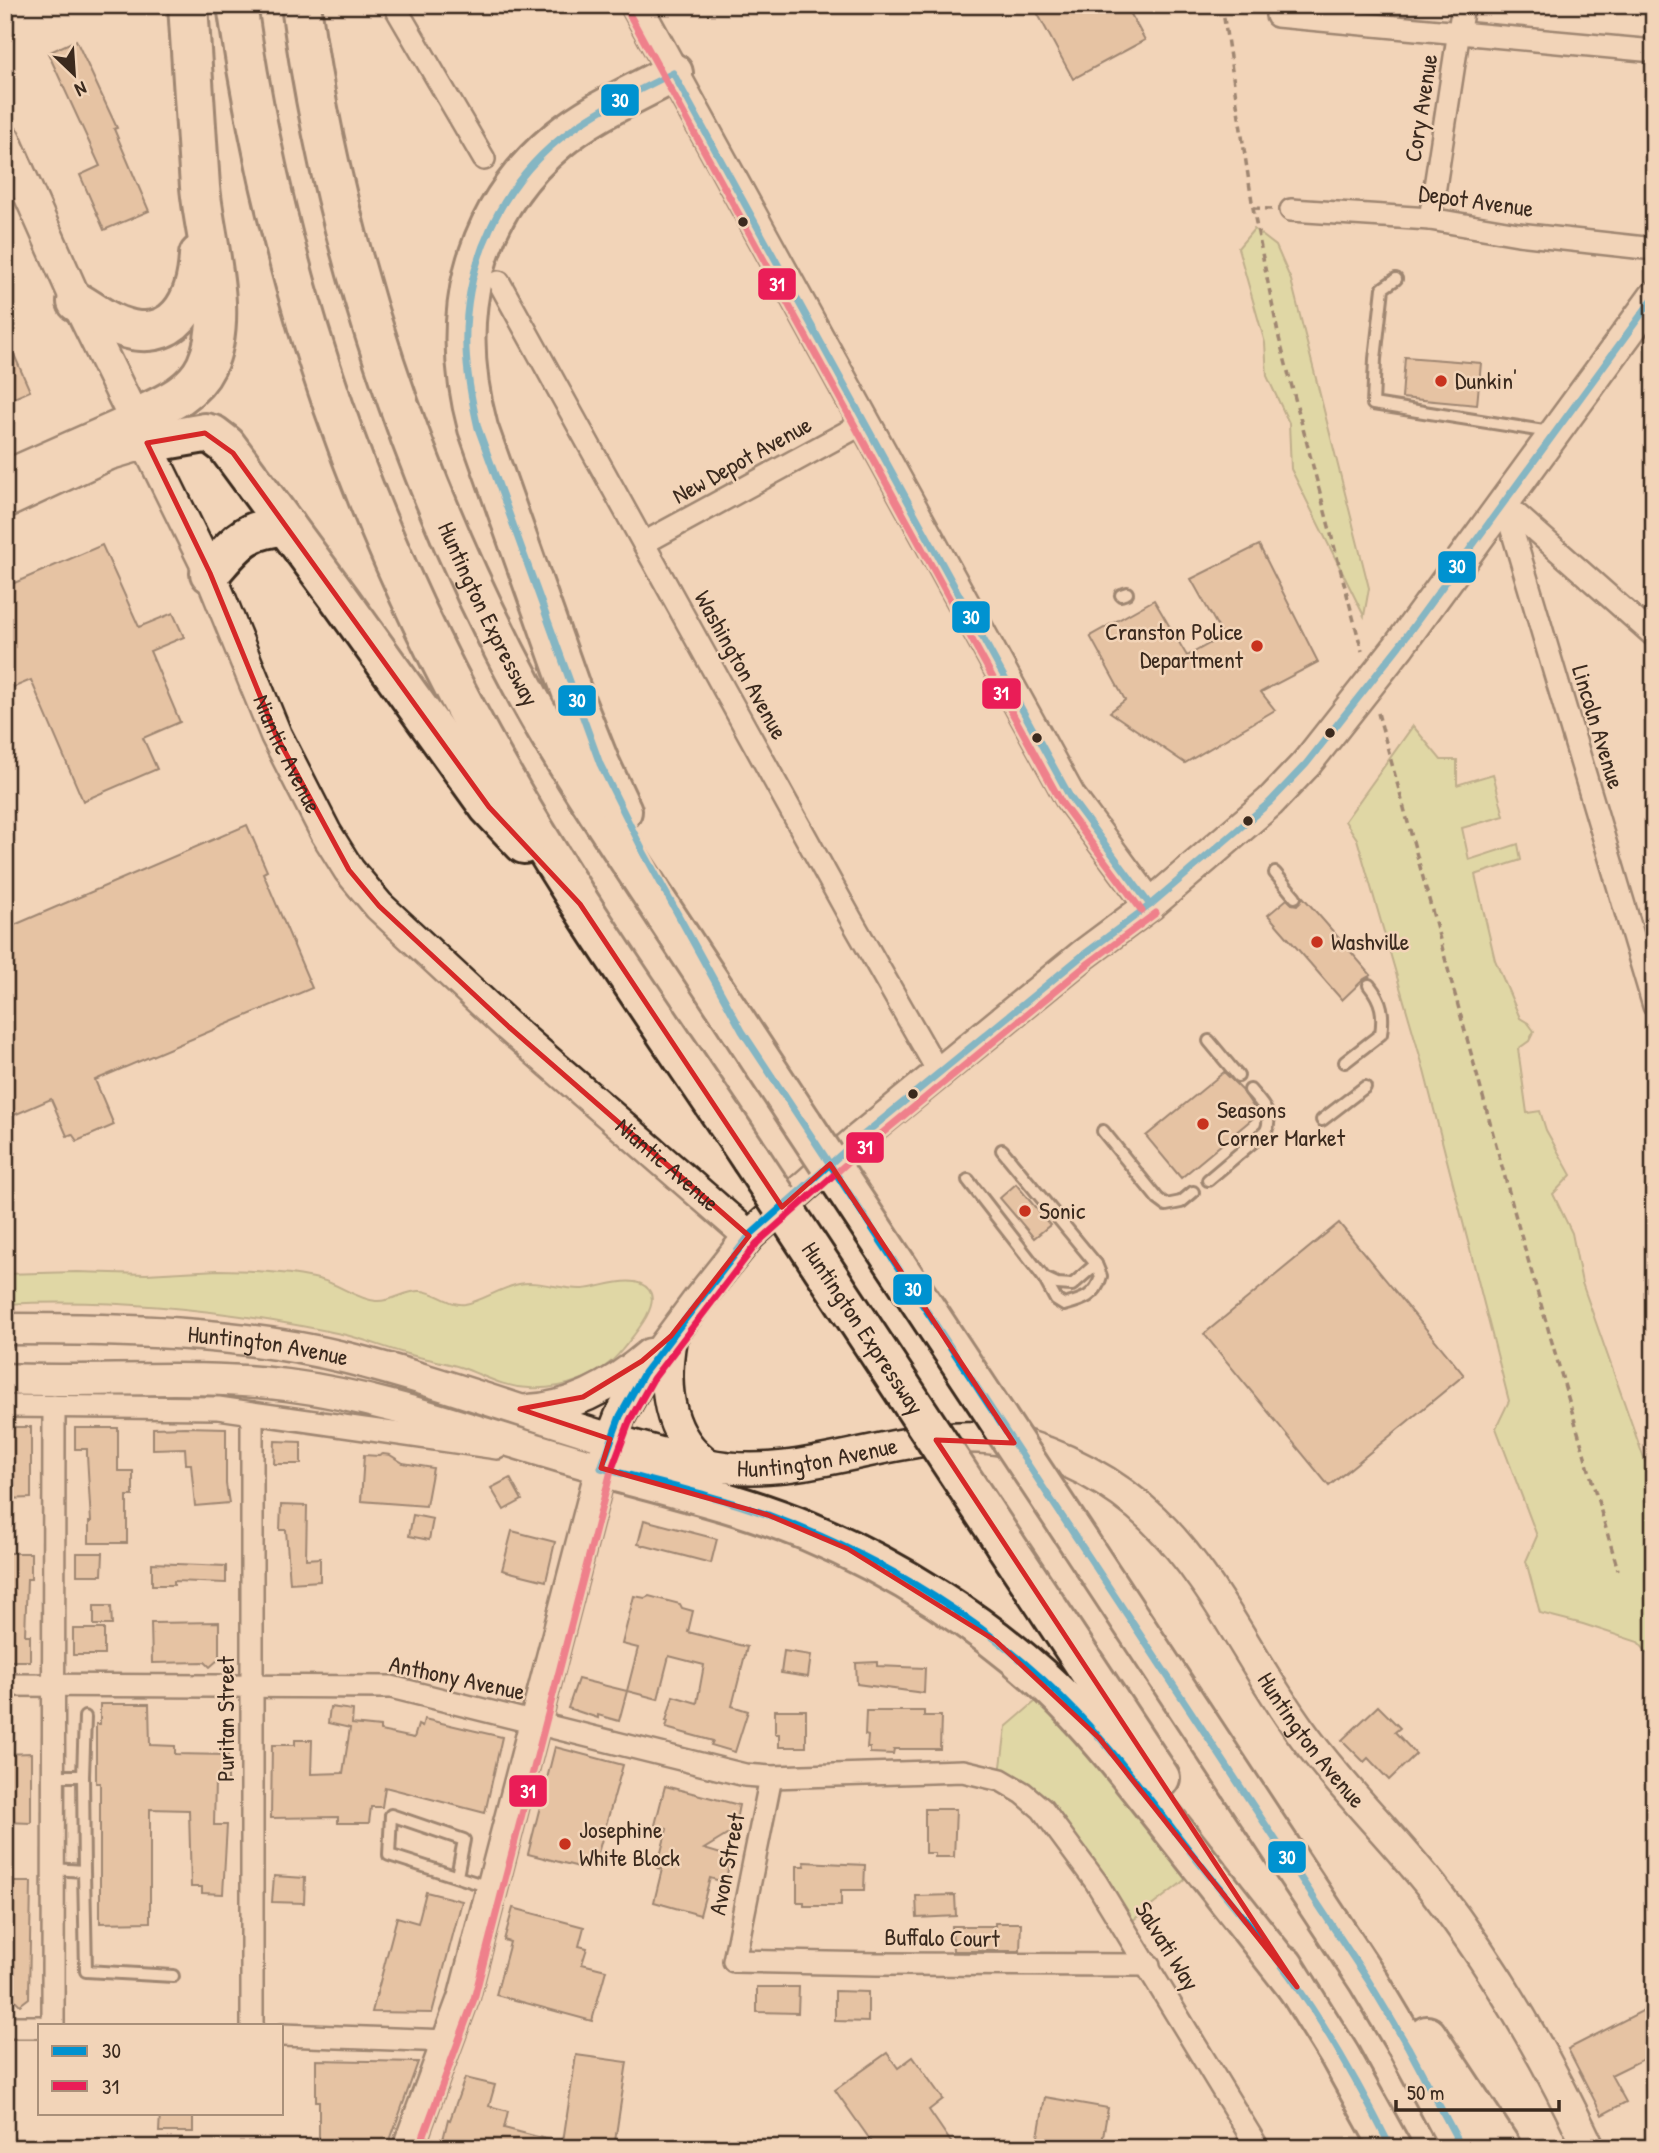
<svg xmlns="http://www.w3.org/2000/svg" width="1659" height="2153" font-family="'Patrick Hand',sans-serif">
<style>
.green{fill:#cbdb8f;stroke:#838256;stroke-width:2}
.building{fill:#d7af8b;stroke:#3b2a1e;stroke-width:2}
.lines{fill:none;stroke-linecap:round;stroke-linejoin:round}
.lane-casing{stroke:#3b2a1e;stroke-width:16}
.street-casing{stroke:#3b2a1e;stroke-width:26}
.secondary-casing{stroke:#3b2a1e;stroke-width:35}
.highway-casing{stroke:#3b2a1e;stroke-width:44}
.path{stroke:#3b2a1e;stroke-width:3.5;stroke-dasharray:7 5;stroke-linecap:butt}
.lane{stroke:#f2d4b8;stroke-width:10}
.street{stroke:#f2d4b8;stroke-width:21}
.secondary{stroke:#f2d4b8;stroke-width:30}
.highway{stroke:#f2d4b8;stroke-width:38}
.secondary-bridge-casing{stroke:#3b2a1e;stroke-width:35;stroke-linecap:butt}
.highway-bridge-casing{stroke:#3b2a1e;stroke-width:44;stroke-linecap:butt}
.secondary-bridge{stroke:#f2d4b8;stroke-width:30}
.highway-bridge{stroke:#f2d4b8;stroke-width:38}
.bus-1-casing{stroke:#f2d4b8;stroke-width:12}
.bus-2-casing{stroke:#f2d4b8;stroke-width:12}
.bus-1{stroke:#0092d0;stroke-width:7}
.bus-2{stroke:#ea1d57;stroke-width:7}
.marked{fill:none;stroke:#d62828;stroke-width:5;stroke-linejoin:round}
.bus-dot{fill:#3b2a1e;stroke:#f2d4b8;stroke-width:2.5}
.poi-dot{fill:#c8321e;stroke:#f2d4b8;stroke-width:2.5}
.labels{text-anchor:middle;stroke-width:5;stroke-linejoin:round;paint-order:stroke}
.street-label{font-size:24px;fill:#3b2a1e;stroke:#f2d4b8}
.poi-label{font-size:24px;fill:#3b2a1e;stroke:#f2d4b8;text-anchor:start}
.line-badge{stroke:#f2d4b8;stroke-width:2.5}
.badge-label{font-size:19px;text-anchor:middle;font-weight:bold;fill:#fff}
</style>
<rect width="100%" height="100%" fill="#f2d4b8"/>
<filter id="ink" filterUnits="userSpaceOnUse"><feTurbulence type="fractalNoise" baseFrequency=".0143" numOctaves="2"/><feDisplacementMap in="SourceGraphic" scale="14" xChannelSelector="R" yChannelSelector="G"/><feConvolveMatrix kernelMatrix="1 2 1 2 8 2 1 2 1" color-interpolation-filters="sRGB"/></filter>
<g filter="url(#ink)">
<!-- green -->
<g class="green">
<polygon points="1254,229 1276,246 1291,280 1369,588 1364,616 1291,469 1289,423 1267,376 1265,343 1238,248"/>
<polygon points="1413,726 1441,760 1457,760 1457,785 1493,774 1504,816 1462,828 1469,860 1518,844 1521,860 1475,875 1495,960 1520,1018 1528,1023 1534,1031 1529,1041 1518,1049 1527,1113 1540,1111 1546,1130 1571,1175 1553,1194 1572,1233 1582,1283 1654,1487 1654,1660 1638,1642 1583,1624 1540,1613 1526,1561 1537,1536 1496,1428 1509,1401 1422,1063 1357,839 1345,821"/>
<path d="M218 1270C253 1271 288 1271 322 1280 340 1285 357 1299 376 1301 393 1302 405 1290 421 1291 437 1292 449 1306 465 1304 482 1301 500 1288 519 1284 540 1280 561 1290 583 1289 602 1288 635 1272 649 1290 661 1306 632 1337 622 1350 601 1377 562 1390 529 1388 503 1387 487 1377 463 1368 445 1362 425 1359 407 1354 386 1348 366 1340 346 1335 234 1311 120 1298 5 1304V1274L77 1272 146 1274Z"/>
<polygon points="1050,1689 1207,1860 1180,1884 1124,1927 1043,1811 999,1782 1006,1727"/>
</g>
<!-- building -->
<g class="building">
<polygon points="1033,5 1126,5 1145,40 1073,79"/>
<polygon points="76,40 117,128 114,129 149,211 104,230 80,175 100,166 48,53"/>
<polygon points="5,334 30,391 5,402"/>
<polygon points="1405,357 1481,363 1477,405 1402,398"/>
<polygon points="102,545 139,627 173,613 184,637 150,651 180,722 143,738 157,769 83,801 31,680 5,691 5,587"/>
<polygon points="1259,545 1318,662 1261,692 1275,710 1185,763 1110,712 1125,700 1090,636 1154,600 1187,656 1223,636 1191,579"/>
<polygon points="247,825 267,871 263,873 312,988 95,1080 114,1125 77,1141 72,1134 67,1136 51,1099 5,1119 5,929"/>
<polygon points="1303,897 1371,975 1364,979 1342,1000 1268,915 1287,899 1292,904 1297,905"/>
<polygon points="1224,1072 1242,1090 1258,1114 1181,1178 1146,1136"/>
<polygon points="1016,1184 1050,1225 1034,1238 1000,1198"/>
<polygon points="1339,1223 1464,1375 1329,1486 1204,1334"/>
<polygon points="5,1427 31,1427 31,1498 5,1499"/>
<polygon points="185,1427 226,1428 226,1484 229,1503 195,1506 191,1464 186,1464 185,1448 153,1449 153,1428"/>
<polygon points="75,1428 118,1428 118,1471 133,1471 133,1496 127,1496 127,1543 89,1543 89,1522 91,1522 87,1455 87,1449 75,1449"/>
<polygon points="275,1441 301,1442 301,1464 274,1464"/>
<polygon points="383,1454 390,1455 403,1463 433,1468 426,1506 361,1501 364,1455 379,1456"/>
<polygon points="510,1478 522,1500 504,1510 491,1488"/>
<polygon points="281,1505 307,1506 306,1559 320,1558 320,1581 290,1583 286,1530 280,1530"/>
<polygon points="413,1515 433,1519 429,1540 409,1536"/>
<polygon points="644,1520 717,1539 711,1563 638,1544"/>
<polygon points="512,1531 555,1542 546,1581 502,1570"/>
<polygon points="5,1553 31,1553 31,1579 27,1579 25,1635 30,1635 30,1661 5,1661"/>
<polygon points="77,1553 103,1553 102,1575 77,1575"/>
<polygon points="152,1563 226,1566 226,1583 174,1581 174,1585 152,1585"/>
<polygon points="634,1596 645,1598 649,1596 680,1604 682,1608 693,1611 688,1632 747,1647 732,1706 748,1711 735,1752 711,1745 713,1741 666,1728 668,1721 666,1721 673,1696 697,1703 704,1665 669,1656 658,1699 627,1691 638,1648 622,1644"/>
<polygon points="94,1606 111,1606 112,1625 94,1625"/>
<polygon points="219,1622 219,1659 210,1667 205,1662 152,1663 151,1623"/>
<rect x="73" y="1629" width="31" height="26"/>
<polygon points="784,1651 811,1655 808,1677 781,1673"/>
<polygon points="877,1662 877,1666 925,1668 924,1693 857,1684 856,1663"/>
<polygon points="578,1679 627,1691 619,1721 598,1715 598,1718 568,1708"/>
<polygon points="100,1704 149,1704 150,1745 175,1746 175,1754 228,1755 228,1781 215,1781 214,1825 227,1825 223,1894 202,1893 202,1887 191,1887 189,1810 150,1809 150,1922 100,1923 100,1783 96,1783 96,1724 100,1724"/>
<polygon points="1378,1706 1400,1728 1395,1732 1416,1754 1389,1780 1368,1758 1364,1762 1342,1740"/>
<polygon points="330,1707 353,1710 352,1724 380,1727 380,1731 414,1738 418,1725 422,1727 424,1719 502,1737 485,1813 385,1787 382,1807 371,1807 369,1823 338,1823 338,1817 271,1818 272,1745 295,1745 295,1740 312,1740 311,1774 343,1773 350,1728 328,1723"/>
<polygon points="775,1710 806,1710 806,1747 779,1747 779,1734 775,1734"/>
<polygon points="866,1711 924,1711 924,1716 941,1716 940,1749 894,1749 893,1754 870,1753 870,1748 867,1748 868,1736 865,1735"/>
<polygon points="555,1747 623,1765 596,1860 590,1859 587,1869 528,1854"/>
<polygon points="31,1753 31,1823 5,1822 5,1754"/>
<polygon points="665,1786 739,1805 736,1820 740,1827 704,1849 731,1857 726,1878 721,1877 720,1881 710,1878 700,1915 654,1902 662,1869 657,1868 667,1829 655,1825"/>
<polygon points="925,1809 956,1809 954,1857 935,1857 935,1853 925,1853"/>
<polygon points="804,1862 865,1865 864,1890 841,1890 841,1906 804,1906 804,1902 797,1902 797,1866 805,1866"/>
<polygon points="274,1876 305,1878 304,1903 272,1902"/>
<polygon points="6,1882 31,1882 29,1998 20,2005 15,2000 5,2000"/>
<polygon points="426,1892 462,1901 432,2013 372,2012 397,1917 418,1923"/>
<polygon points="955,1895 956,1916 917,1918 916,1896"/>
<polygon points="513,1908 584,1927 579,1946 587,1948 582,1964 606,1970 592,2021 496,1995 510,1942 504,1940"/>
<polygon points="995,1923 1021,1923 1020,1951 953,1951 952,1926 995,1926"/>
<polygon points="757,1987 799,1987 798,2013 757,2012"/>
<polygon points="835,1991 868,1992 868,2022 835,2021"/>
<polygon points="1646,2009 1654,2023 1654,2054 1611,2075 1626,2102 1602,2115 1568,2049"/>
<polygon points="887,2053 898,2068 913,2057 943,2099 929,2110 955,2148 876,2148 835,2090"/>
<polygon points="576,2055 627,2062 614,2148 562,2148"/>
<polygon points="316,2060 418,2062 389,2143 370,2144 370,2148 319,2148 319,2101 316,2101"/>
<polygon points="465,2078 495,2085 489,2106 508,2111 504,2128 557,2142 556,2148 441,2148 448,2119 450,2120"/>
<polygon points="1045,2097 1108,2108 1101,2148 1036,2148"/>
<polygon points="160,2113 193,2113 193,2132 159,2132"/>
</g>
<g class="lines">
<!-- lane casing -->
<g class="lane-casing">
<g id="lane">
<polyline points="1396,279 1383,288 1375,359 1373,404 1550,432"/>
<polyline points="1121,595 1127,593"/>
<polyline points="1275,873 1295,897"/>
<polyline points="1209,1041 1238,1076"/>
<path d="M1345 1062 1381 1034C1384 1014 1382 1001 1369 985"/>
<polyline points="1322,1120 1365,1087"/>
<polyline points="1103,1131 1158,1199 1166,1205 1181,1202 1193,1192"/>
<path d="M968 1180 1044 1278 1056 1300 1064 1305C1083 1300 1096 1296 1101 1276L1096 1264 1002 1150"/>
<path d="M1208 1180 1266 1131C1274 1114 1260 1102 1250 1090"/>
<polyline points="1044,1278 1057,1284 1072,1285 1096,1264"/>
<polyline points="53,1776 83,1776"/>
<polyline points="53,1869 84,1871 86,1971 173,1976"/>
<polyline points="84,1871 83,1776 85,1717"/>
<polyline points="457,1876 464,1840 391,1815 389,1855 489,1887"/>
</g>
</g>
<!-- street casing -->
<g class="street-casing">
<g id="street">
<polyline points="394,5 484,159"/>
<polyline points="1277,16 1654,51"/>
<polyline points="1291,210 1430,219 1518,234 1654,249"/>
<polyline points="1430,219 1463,5"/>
<polyline points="499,282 851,919 939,1073"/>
<polyline points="1504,503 1654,1006"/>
<polyline points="1504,503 1654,636"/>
<polyline points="644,543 864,423"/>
<polyline points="5,1406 218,1408 497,1448"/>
<polyline points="5,1685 391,1687 745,1775 771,1777 963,1771 1001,1780 1023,1793 1042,1809 1096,1882 1258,2148"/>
<polyline points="771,1777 734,1961 877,1964 1149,1965"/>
<polyline points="53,2025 54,1406"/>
<polyline points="252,2025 252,1413"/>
<polyline points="5,2027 40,2027"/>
<polyline points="282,2035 449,2041"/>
</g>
</g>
<!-- secondary casing -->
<g class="secondary-casing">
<g id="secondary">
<polyline points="636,5 1070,797 1150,905"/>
<path id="s1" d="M5 140 77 302 210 573 276 735 326 833 349 870 379 906 509 1027 749 1236"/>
<polyline points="5,476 134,419"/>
<polyline points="5,503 110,454 147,443"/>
<polyline points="1399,646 1654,297"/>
<path id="s2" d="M5 1329C120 1329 235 1331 347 1358 468 1388 584 1437 706 1464 807 1486 912 1421 1008 1441 1061 1453 1115 1482 1153 1519 1215 1579 1249 1660 1299 1729 1339 1785 1389 1833 1432 1887 1493 1965 1547 2058 1589 2148"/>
<path d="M671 1338C663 1384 666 1435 708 1464"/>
<path d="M5 1379C99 1383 194 1373 287 1385 395 1399 496 1440 601 1468"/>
<path d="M528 1410C574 1408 616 1383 650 1354"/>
<polyline points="408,2148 464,1996 604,1457 620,1416 644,1373 699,1299 749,1236 856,1141 1083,955 1150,905 1270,802 1306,764"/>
</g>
</g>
<!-- highway casing -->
<g class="highway-casing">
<g id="highway">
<path d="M237 5C277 284 365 538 506 782 580 912 668 1034 751 1159"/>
<path id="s3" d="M301 5C333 244 415 488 530 700 566 765 608 827 649 890 700 968 752 1046 803 1124"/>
<path d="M77 302C91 310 104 321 119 326 174 347 197 301 199 255"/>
<path d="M134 419C161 406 192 395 206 366 230 316 205 241 200 187 196 126 192 66 188 5"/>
<polyline points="147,443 205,433 213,435 226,445 339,598 489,807 524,844"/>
<path d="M210 573C236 544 244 528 286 526"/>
<path d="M622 811 600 764 576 704 478 428C449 321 469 214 558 140 592 112 634 94 673 73"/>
<path d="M601 1468C670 1487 741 1503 808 1531 896 1568 983 1623 1052 1688 1093 1727 1128 1773 1163 1817 1208 1874 1252 1930 1297 1987"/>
<polyline points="1080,1543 1368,1980 1408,2047 1462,2148"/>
<polyline points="1005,1544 1160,1778"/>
<polyline points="1284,1966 1340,2056 1391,2148"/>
<polyline points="1427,2036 1501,2148"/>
</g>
</g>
<!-- path -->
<g class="path">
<polyline points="1222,5 1253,208 1279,338 1362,651"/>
<polyline points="1253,208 1272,209"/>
<polyline points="1378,713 1518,1225 1618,1570"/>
</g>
<!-- lane -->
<use href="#lane" class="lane"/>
<!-- street -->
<use href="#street" class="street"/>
<!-- secondary -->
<use href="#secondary" class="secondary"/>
<!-- highway -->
<use href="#highway" class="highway"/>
<!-- secondary-bridge casing -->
<g class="secondary-bridge-casing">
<polyline id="secondary-bridge" points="1306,764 1399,646"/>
</g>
<!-- highway-bridge casing -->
<g class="highway-bridge-casing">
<g id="highway-bridge">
<polyline points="803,1124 1080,1543"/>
<path id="s4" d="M751 1159 1005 1544"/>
</g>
</g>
<!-- secondary-bridge -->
<use href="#secondary-bridge" class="secondary-bridge"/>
<!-- highway-bridge -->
<use href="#highway-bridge" class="highway-bridge"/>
<!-- bus-1 casing -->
<g class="bus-1-casing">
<g id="bus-1">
<path d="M1150 905 1070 797 673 73C638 91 602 107 570 131 501 181 463 264 466 349 467 376 472 402 478 428L600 764 643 851 742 1031 1368 1980 1408 2047 1462 2148"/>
<path d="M1391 2148C1361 2088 1328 2029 1289 1975 1262 1938 1232 1904 1204 1869 1162 1816 1123 1761 1077 1713 993 1624 883 1557 768 1515 714 1495 657 1483 601 1468L620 1416 644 1373 749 1236 856 1141 1083 955 1150 905 1270 802 1306 764 1399 646 1654 297"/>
</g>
</g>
<!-- bus-2 casing -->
<g class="bus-2-casing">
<g id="bus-2">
<polyline points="627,10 1061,802 1142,911"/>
<polyline points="419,2148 474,1999 611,1471 630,1420 653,1379 757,1243 863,1149 1089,963 1156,913"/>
</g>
</g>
<!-- bus-1 -->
<use href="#bus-1" class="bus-1"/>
<!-- bus-2 -->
<use href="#bus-2" class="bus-2"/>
</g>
</g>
<!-- marked area -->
<path d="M0 0H1659V2153H0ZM205 433 233 453 489 807 580 904 782 1207 830 1164 1014 1443 936 1440 1297 1987 1099 1738 996 1641 848 1549 768 1515 601 1468 610 1439 520 1409 583 1397 642 1361 671 1336 749 1236 509 1027 379 906 349 870 276 735 210 573 147 443Z" fill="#f2d4b8" fill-opacity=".55" fill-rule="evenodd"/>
<path class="marked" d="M205 433 233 453 489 807 580 904 782 1207 830 1164 1014 1443 936 1440 1297 1987 1099 1738 996 1641 848 1549 768 1515 601 1468 610 1439 520 1409 583 1397 642 1361 671 1336 749 1236 509 1027 379 906 349 870 276 735 210 573 147 443Z"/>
<!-- markers -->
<g class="bus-dot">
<circle cx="743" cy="222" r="6"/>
<circle cx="1330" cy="733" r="6"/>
<circle cx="1037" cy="738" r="6"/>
<circle cx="1248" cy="821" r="6"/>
<circle cx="913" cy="1094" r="6"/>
</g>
<g class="poi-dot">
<circle cx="1441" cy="381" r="7"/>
<circle cx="1257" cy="646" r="7"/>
<circle cx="1317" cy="942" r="7"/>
<circle cx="1203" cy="1124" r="7"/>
<circle cx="1025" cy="1211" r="7"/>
<circle cx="565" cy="1844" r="7"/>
</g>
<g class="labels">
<!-- street labels -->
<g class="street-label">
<text transform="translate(1421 108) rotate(-81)" y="8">Cory Avenue</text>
<text transform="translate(1476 201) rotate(8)" y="8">Depot Avenue</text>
<text transform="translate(742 460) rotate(-29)" y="8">New Depot Avenue</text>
<text dy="8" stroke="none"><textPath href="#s3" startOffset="640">Huntington Expressway</textPath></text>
<text transform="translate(741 665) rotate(61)" y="8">Washington Avenue</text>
<text transform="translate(1598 727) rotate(73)" y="8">Lincoln Avenue</text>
<text dy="8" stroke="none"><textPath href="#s1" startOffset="676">Niantic Avenue</textPath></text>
<text dy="8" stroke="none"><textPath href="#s1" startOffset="1242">Niantic Avenue</textPath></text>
<text dy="8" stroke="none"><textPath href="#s4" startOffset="203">Huntington Expressway</textPath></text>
<text dy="8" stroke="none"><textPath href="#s2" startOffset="264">Huntington Avenue</textPath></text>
<text dy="8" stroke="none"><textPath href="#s2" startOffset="831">Huntington Avenue</textPath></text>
<text transform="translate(457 1678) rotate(12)" y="8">Anthony Avenue</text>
<text transform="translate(226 1719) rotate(-90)" y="8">Puritan Street</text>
<text dy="8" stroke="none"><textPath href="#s2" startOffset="1463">Huntington Avenue</textPath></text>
<text transform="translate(727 1864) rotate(-79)" y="8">Avon Street</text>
<text transform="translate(942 1938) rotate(1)" y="8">Buffalo Court</text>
<text transform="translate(1167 1946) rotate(58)" y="8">Salvati Way</text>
</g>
<!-- poi labels -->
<g class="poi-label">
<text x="1455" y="389">Dunkin'</text>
<text x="1243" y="640" text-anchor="end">Cranston Police<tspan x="1243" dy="28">Department</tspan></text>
<text x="1331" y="950">Washville</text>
<text x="1217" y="1118">Seasons<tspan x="1217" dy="28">Corner Market</tspan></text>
<text x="1039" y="1219">Sonic</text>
<text x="579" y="1838">Josephine<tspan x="579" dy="28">White Block</tspan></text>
</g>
</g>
<g class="line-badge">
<rect x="600" y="83" width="40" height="34" rx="7" fill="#0092d0"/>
<rect x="757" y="267" width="40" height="34" rx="7" fill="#ea1d57"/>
<rect x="1437" y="550" width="40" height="34" rx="7" fill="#0092d0"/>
<rect x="951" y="600" width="40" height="34" rx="7" fill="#0092d0"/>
<rect x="981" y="677" width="41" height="33" rx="7" fill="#ea1d57"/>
<rect x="557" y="684" width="40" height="33" rx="7" fill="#0092d0"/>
<rect x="845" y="1131" width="40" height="33" rx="7" fill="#ea1d57"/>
<rect x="892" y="1273" width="41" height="33" rx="7" fill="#0092d0"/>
<rect x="508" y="1774" width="40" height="34" rx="7" fill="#ea1d57"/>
<rect x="1267" y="1840" width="40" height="34" rx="7" fill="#0092d0"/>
</g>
<g class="badge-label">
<text x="620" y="107">30</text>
<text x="777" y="291">31</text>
<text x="1457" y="573">30</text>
<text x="971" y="624">30</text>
<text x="1001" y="700">31</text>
<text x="577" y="707">30</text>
<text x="865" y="1154">31</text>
<text x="913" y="1296">30</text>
<text x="528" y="1798">31</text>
<text x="1287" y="1864">30</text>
</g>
<!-- margin -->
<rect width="1659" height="2153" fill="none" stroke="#f2d4b8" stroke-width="28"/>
<rect x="14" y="14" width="1631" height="2125" fill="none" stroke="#3b2a1e" stroke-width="2.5" filter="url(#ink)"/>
<!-- legend -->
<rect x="38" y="2024" width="245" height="91" fill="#f2d4b8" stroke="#a9907a" stroke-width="2"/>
<rect x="52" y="2046" width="35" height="10" fill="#0092d0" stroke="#a9907a" stroke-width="2"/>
<text x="102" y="2058" font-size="21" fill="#3b2a1e">30</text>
<rect x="52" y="2081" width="35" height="10" fill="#ea1d57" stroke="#a9907a" stroke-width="2"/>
<text x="102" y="2094" font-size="21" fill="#3b2a1e">31</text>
<!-- north arrow -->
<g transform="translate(74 74) rotate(155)" stroke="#f2d4b8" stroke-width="5" paint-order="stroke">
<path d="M0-5L12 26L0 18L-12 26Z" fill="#3b2a1e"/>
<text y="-10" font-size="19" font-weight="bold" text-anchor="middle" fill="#3b2a1e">N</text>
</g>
<!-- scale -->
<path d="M1396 2100v10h163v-10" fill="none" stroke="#3b2a1e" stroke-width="3.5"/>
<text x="1407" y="2100" font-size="21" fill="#3b2a1e" stroke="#f2d4b8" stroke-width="5" paint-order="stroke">50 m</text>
</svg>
